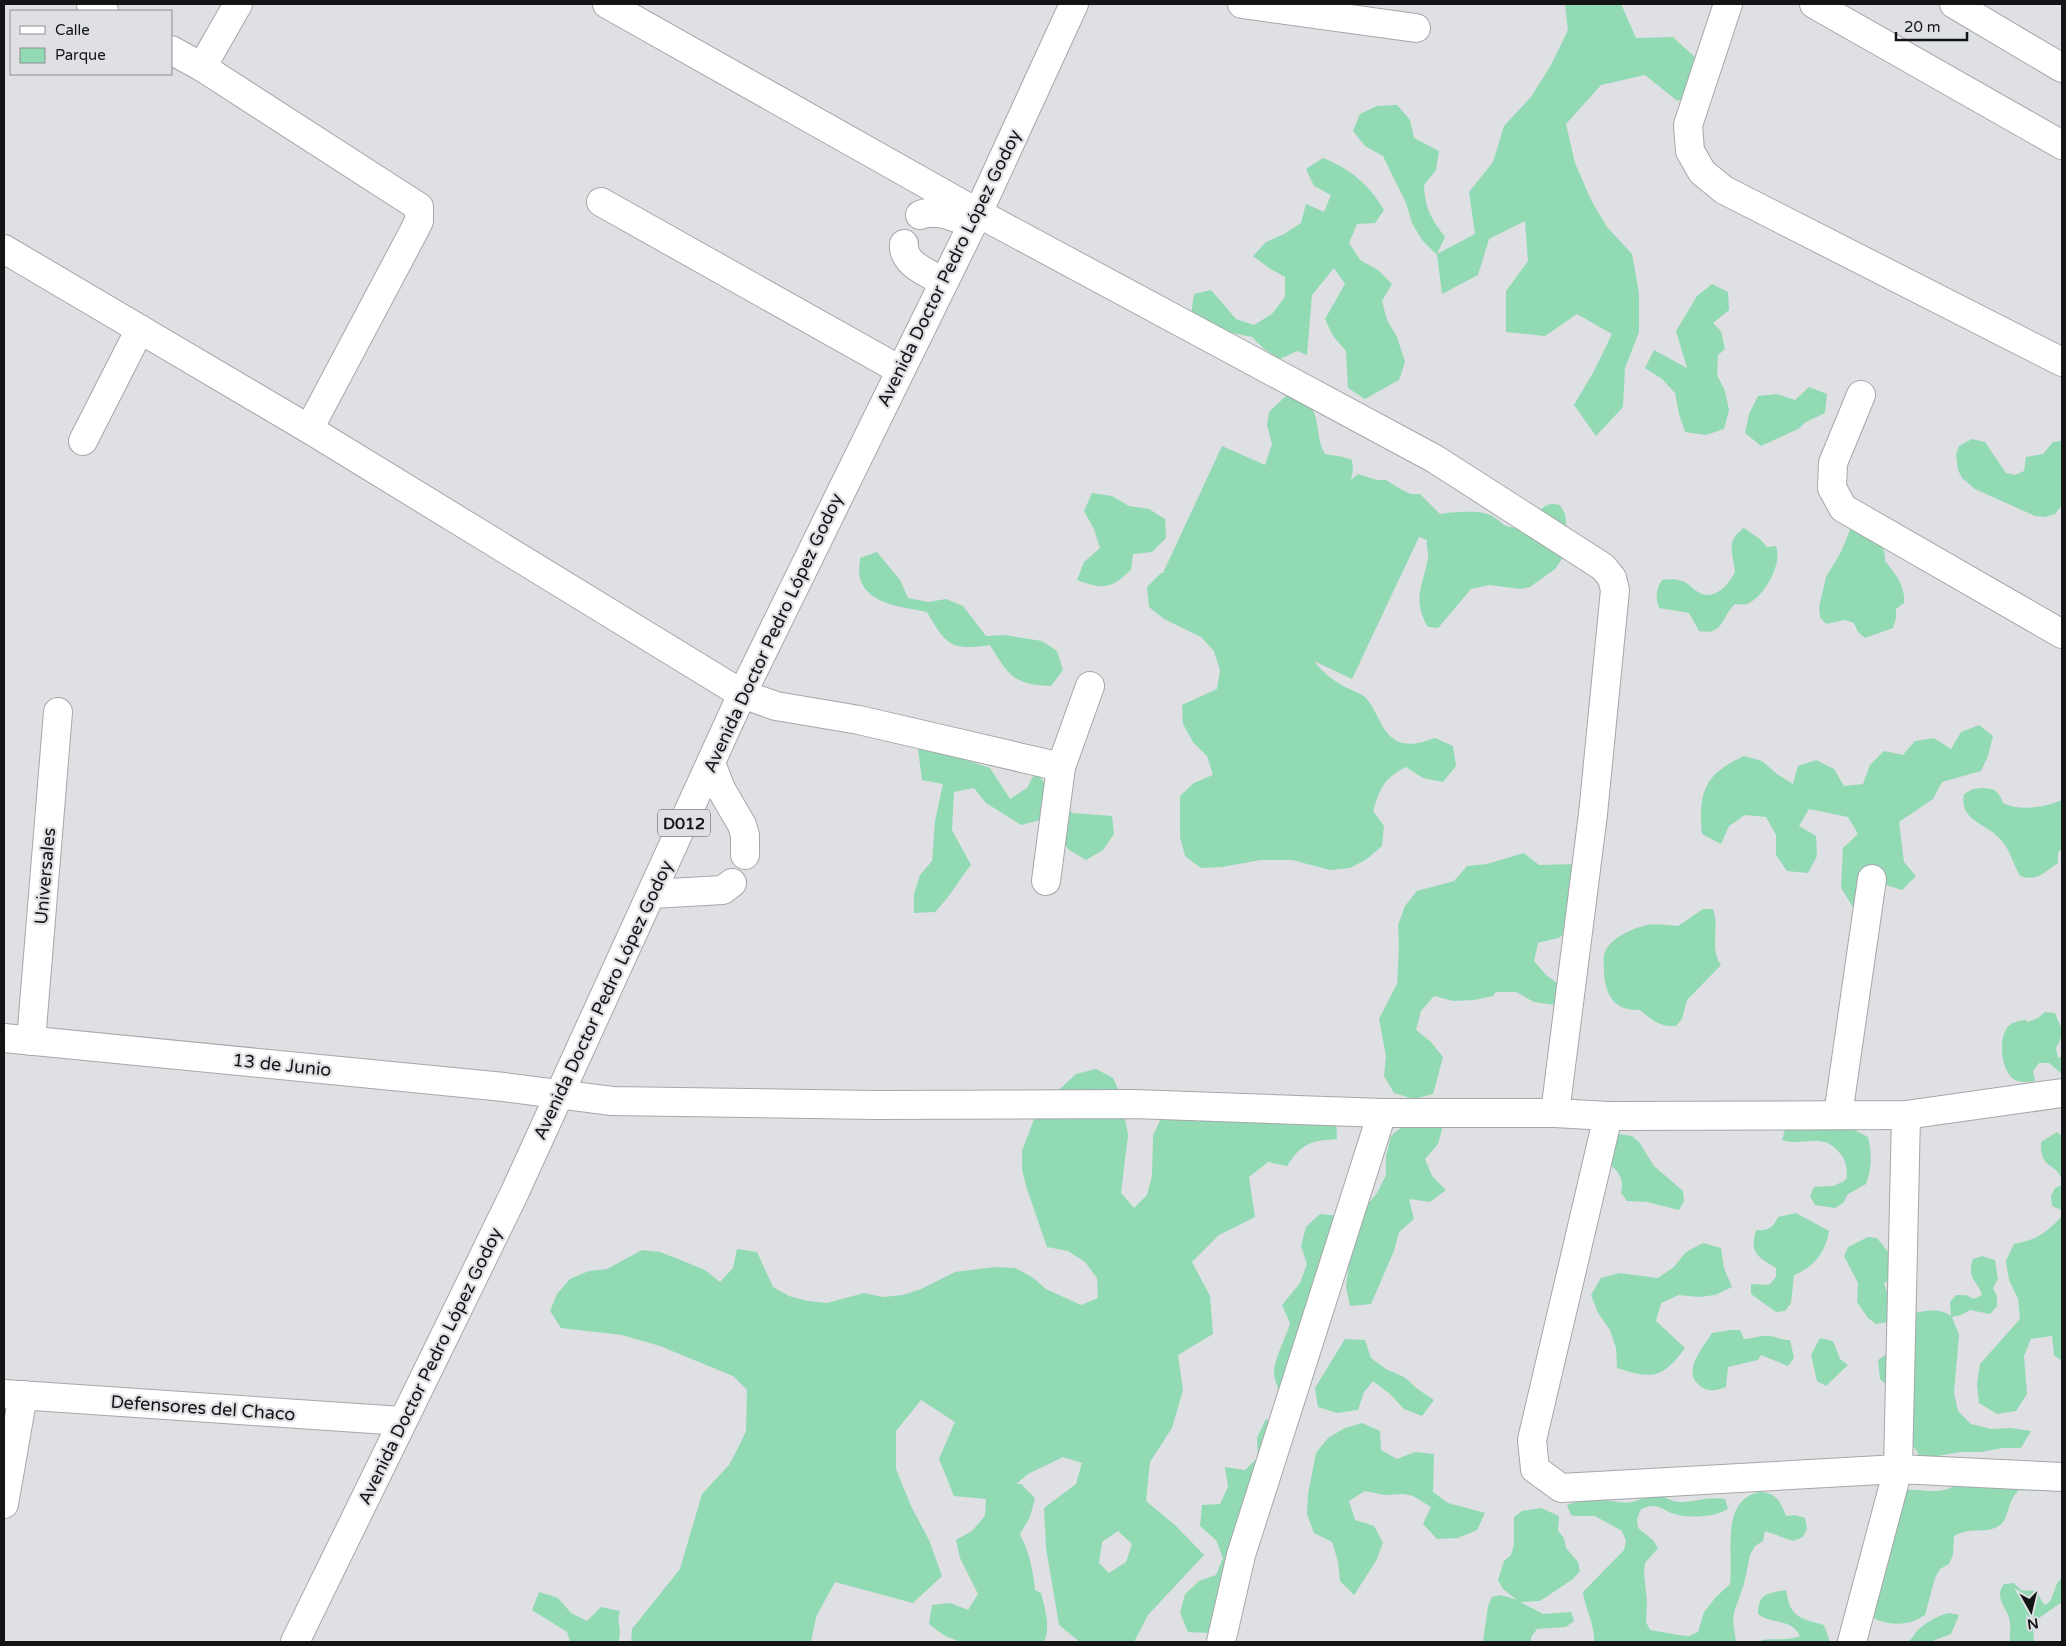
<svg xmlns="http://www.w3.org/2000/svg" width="2066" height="1646" font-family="'Varela Round',sans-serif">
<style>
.green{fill:#91dab4;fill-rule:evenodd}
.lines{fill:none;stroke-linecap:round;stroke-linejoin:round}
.minor-casing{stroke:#a5a7aa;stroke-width:30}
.major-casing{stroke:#a5a7aa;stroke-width:30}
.minor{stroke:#fff;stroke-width:28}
.major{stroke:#fff;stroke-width:28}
.labels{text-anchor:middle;stroke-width:4.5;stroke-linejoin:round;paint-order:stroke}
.shield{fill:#dee0e3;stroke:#505153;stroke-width:1}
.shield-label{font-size:16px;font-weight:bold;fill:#131415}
.street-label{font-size:18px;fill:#131415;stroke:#dee0e3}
</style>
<rect width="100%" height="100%" fill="#dee0e3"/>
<!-- green -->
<g class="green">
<path d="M1565 4H1621L1636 38 1673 37 1702 64 1684 101 1676 100 1645 75 1601 85 1566 124 1575 163 1591 200 1607 227 1632 254 1639 293V332L1625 368 1623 407 1596 436 1574 405 1594 371 1612 334 1577 314 1545 336 1506 332V291L1528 261 1525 221 1489 239 1478 275 1442 294 1437 255 1422 240 1412 223 1406 203 1383 156 1365 146 1353 131 1360 114 1377 106 1397 105 1410 120 1414 138 1439 151 1436 170 1424 185C1425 209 1431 218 1445 237L1437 254 1475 234 1469 192 1493 162 1504 126 1531 97 1551 65 1568 30Z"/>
<path d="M1323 158C1350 169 1369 184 1384 210L1375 223 1357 224 1349 243 1360 260 1378 270 1392 284 1382 301 1387 320 1397 337 1405 362 1399 380 1365 399 1348 388 1346 351 1333 336 1325 319 1345 284 1334 268 1312 295 1307 355 1297 351 1280 359 1264 349 1252 337 1228 332 1191 315 1194 294 1211 290 1236 319 1254 325 1272 314 1285 297V277L1269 268 1253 256 1266 242 1284 234 1301 223 1306 204 1324 212 1331 195 1314 186 1306 169Z"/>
<polygon points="1712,284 1728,292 1729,310 1713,323 1721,331 1725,349 1718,355 1717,375 1725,391 1729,410 1724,429 1706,435 1685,432 1679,414 1675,393 1662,379 1645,368 1654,350 1687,368 1676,331 1697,296"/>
<polygon points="1809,387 1827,394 1825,413 1806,422 1798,429 1761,446 1745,433 1749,414 1758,396 1777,394 1795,400"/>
<path d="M1290 392C1296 397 1309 402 1312 408 1320 422 1316 440 1325 454L1343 457 1352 460 1353 470 1351 480 1358 474 1377 480H1386L1402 490 1411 494H1420L1440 514C1451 512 1477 510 1487 514 1499 517 1503 530 1518 527 1538 524 1537 499 1560 505L1565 514 1568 543 1566 553 1555 569 1530 587 1520 589 1490 585 1471 589 1438 628 1428 627C1412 600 1422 587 1428 559 1429 552 1426 546 1427 540L1419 537 1352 679 1314 661C1322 672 1335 682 1347 688 1353 691 1360 693 1365 697 1377 709 1381 733 1397 741 1410 747 1423 742 1435 738L1453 746 1456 766 1443 782 1423 778 1406 767C1383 779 1381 787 1373 811L1384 826 1382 846 1367 859 1350 868 1330 870 1292 860H1261L1222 867 1201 868 1185 856 1180 837V796L1194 783 1213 775 1207 756 1193 742 1183 724 1182 705 1217 689 1220 670 1214 651 1201 637 1164 619 1149 607 1147 587 1161 573H1163L1222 446 1265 465 1272 444 1267 425 1269 412Z"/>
<polygon points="1972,439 1985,442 2006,473 2015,475 2024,471 2026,457 2043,454 2053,442 2062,441 2062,505 2055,514 2045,517 2035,516 1975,489 1962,478 1958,470 1956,455 1959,446"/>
<path d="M1092 493 1112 496 1129 506 1149 509 1165 519 1166 538 1152 552 1133 554 1131 570C1110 589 1104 590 1077 580L1084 562 1100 548 1094 529 1084 511Z"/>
<path d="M1852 525C1867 534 1887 541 1885 561 1895 573 1906 587 1904 603L1896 609V618L1893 628 1865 638 1858 632 1854 623 1845 620 1826 624 1820 617 1819 607 1826 577 1841 552Z"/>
<path d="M1744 528 1760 539 1767 547 1776 546C1783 564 1764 597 1747 604 1743 605 1739 604 1735 604 1721 617 1724 636 1699 631L1689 613 1659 608C1655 597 1656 590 1662 580 1669 579 1676 579 1682 581 1688 583 1690 586 1695 590 1712 604 1728 586 1735 572 1733 552 1725 541 1744 528Z"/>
<path d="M877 552 900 580 908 598 928 602 946 599 963 606 986 636 1004 635 1042 641 1057 651 1063 670 1051 686C1014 685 1008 675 990 645 951 651 946 645 927 612 904 607 867 605 860 578 858 572 860 564 860 558Z"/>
<path d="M1979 725 1993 736 1988 756 1981 771 1942 782 1933 799 1899 822 1904 862 1916 876 1902 890 1883 884 1872 900 1853 907 1841 888 1843 848 1858 834 1848 817 1809 809 1799 826 1816 836 1817 856 1808 873 1787 871 1776 855V835L1766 817 1745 815 1729 826 1721 844 1702 834C1698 791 1705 774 1744 756L1762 761 1777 774 1793 784 1798 766 1816 760 1834 769 1844 786 1863 784 1870 765 1884 751 1903 755 1915 741 1934 738 1951 749 1961 732Z"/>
<path d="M935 744 952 755 990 768 1010 799 1027 788 1036 771 1058 802 1073 813 1112 816 1114 834 1103 850 1086 860 1069 850 1056 833 1040 820 1021 825 986 803 974 788 954 792 952 830 971 865C958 881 950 897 935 912L914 913V894L920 875 932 861 935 821 943 784 922 780 918 749Z"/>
<path d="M1982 788C1994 788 1999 791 2003 803 2020 812 2045 807 2062 800V848L2058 853V863C2044 872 2038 882 2020 876 2013 864 2011 852 2002 841 1989 824 1958 821 1964 794L1973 789Z"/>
<polygon points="1524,853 1539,865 1576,864 1575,929 1558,938 1538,943 1534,961 1546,975 1561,986 1555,1005 1534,1002 1516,992 1496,992 1493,996 1474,1000 1453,1001 1434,996 1421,1011 1416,1030 1431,1042 1443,1057 1433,1094 1414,1099 1394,1093 1384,1076 1386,1056 1379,1019 1397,984 1399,945 1398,925 1405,906 1417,891 1454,881 1467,866 1487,864"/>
<path d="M1703 909H1713C1720 927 1709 949 1721 965L1687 1000 1682 1019 1676 1026C1660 1027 1652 1020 1640 1010 1614 1011 1605 995 1604 971 1604 966 1603 960 1604 955 1608 940 1627 931 1640 927 1653 922 1664 925 1678 926Z"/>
<path d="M2045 1012 2055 1013C2061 1029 2066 1031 2056 1048L2058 1058 2062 1056V1074L2049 1063H2039L2033 1071 2035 1081C2028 1082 2022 1083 2015 1080 2001 1072 1998 1040 2007 1028 2011 1022 2019 1021 2025 1020L2028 1022 2038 1018Z"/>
<path d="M1096 1069 1113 1078 1121 1096 1128 1135 1121 1193 1134 1208 1147 1195 1152 1176 1153 1136 1161 1118 1266 1102 1284 1095 1304 1098 1336 1119 1337 1139C1310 1141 1302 1143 1287 1166L1268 1162 1249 1177 1255 1217 1219 1235 1192 1262 1210 1296 1213 1334 1178 1355 1183 1390 1172 1428 1150 1462 1146 1501 1176 1526 1204 1555 1148 1615 1134 1642H1080L1059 1625 1046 1548 1044 1508 1076 1484 1082 1463 1063 1457 1028 1474 1016 1484H1021L1035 1498 1030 1517 1020 1534C1029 1552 1033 1569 1035 1590L1041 1593C1045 1610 1051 1626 1044 1642H961L945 1636 929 1624 932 1605 950 1603 968 1610 978 1594 960 1558 956 1540 972 1531 985 1516 986 1499 954 1496 939 1459 955 1422 921 1400 896 1431V1469L911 1506 929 1540 942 1576 913 1603 835 1582 816 1617 811 1642H631L632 1629 680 1569 702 1494 729 1465 738 1448 746 1431 747 1390 733 1376 660 1346 622 1335 561 1328 550 1311 557 1294 570 1279 589 1271 607 1269 642 1250 660 1252 678 1259 705 1270 720 1282 733 1268 737 1249 757 1252 773 1287 789 1296 808 1301 827 1303 864 1293 883 1297 903 1295 921 1289 955 1272 995 1267 1015 1268 1032 1277 1046 1289 1081 1305 1098 1298 1097 1278 1085 1262 1068 1251 1047 1247 1027 1189 1022 1170V1151L1036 1114 1049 1099 1076 1074ZM1118 1531 1132 1544 1126 1562 1109 1573 1099 1563 1102 1542Z"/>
<polygon points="1406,1123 1443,1125 1438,1144 1425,1159 1432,1176 1446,1190 1430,1202 1409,1199 1414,1219 1399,1232 1394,1251 1371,1304 1350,1306 1346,1287 1351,1247 1364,1209 1377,1193 1386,1175 1386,1156 1391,1136"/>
<path d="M1841 1126 1851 1128 1868 1137C1872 1153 1872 1168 1866 1184L1848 1194 1843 1203 1835 1208 1815 1205 1810 1196 1814 1187 1833 1186 1842 1182V1183L1847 1178C1847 1166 1846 1159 1837 1150 1821 1132 1801 1147 1782 1140L1785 1130C1804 1128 1823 1133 1841 1126Z"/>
<path d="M2057 1132 2062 1136V1179C2054 1161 2040 1170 2041 1142Z"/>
<path d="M1612 1133 1632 1136 1639 1142 1654 1166 1683 1191 1684 1201 1679 1210 1647 1202 1627 1201 1621 1193C1625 1177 1617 1170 1605 1160Z"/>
<polygon points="2062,1185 2062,1209 2061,1210 2052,1206 2051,1196 2055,1188"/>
<path d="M1796 1213 1829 1231C1826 1251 1814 1268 1794 1275L1791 1303 1785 1311 1776 1312 1751 1294V1284L1769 1285 1776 1277V1268C1758 1257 1749 1253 1756 1230 1768 1231 1773 1228 1778 1217Z"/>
<path d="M1320 1214 1340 1216 1299 1393 1279 1391C1277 1385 1274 1378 1274 1372 1274 1360 1286 1337 1290 1323L1282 1305 1300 1283 1307 1264 1301 1246 1306 1227Z"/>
<path d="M2062 1216V1361L2054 1355 2052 1336 2031 1339 2024 1356 2027 1394 2016 1411 1997 1414 1979 1403 1977 1385 1980 1364 2020 1319 2018 1299 2009 1280 2006 1261 2014 1244C2037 1240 2046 1233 2062 1216Z"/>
<polygon points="1868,1237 1877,1238 1889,1253 1894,1278 1884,1283 1890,1302 1887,1322 1876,1324 1868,1318 1857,1302 1858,1283 1844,1256 1848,1247"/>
<path d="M1703 1243 1721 1248 1724 1268 1732 1287 1715 1295 1699 1297 1679 1295 1661 1303 1656 1321 1685 1348C1663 1378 1653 1380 1617 1368L1616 1348 1610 1330 1598 1313 1591 1295 1601 1278 1619 1273 1658 1278 1674 1267 1686 1252Z"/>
<path d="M1982 1256 1995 1260 1998 1279 1993 1288 1997 1296V1306L1990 1314 1970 1310 1961 1315 1952 1317 1959 1335 1954 1393 1958 1411 1971 1424 1991 1429 2011 1428 2031 1431 2021 1448H2002L1981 1452H1960L1920 1459 1917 1451 1904 1436 1895 1393 1880 1379 1878 1360 1894 1349 1910 1314C1924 1311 1939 1307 1951 1316L1950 1302 1956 1295H1966L1974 1299 1982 1295C1977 1279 1966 1279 1973 1259Z"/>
<path d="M1731 1330H1740L1744 1339C1752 1339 1761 1335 1770 1336 1777 1337 1782 1340 1790 1340L1794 1358 1788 1366 1761 1355 1758 1360 1728 1367 1726 1387C1717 1390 1709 1393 1700 1386 1681 1371 1703 1348 1712 1333Z"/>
<polygon points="1820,1338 1833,1341 1840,1359 1848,1365 1826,1386 1817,1381 1811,1355"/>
<polygon points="1345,1339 1365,1340 1371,1358 1386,1369 1404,1377 1419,1390 1434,1400 1422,1416 1404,1409 1390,1394 1373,1381 1364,1392 1358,1410 1337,1413 1318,1407 1315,1388"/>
<polygon points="1266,1419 1283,1425 1224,1621 1208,1633 1188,1632 1180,1613 1185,1594 1199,1581 1216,1575 1223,1558 1216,1540 1200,1526 1202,1505 1220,1504 1228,1487 1225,1467 1245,1470 1258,1457 1257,1438"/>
<polygon points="1362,1423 1380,1431 1381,1450 1397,1459 1415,1452 1434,1454 1433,1492 1448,1503 1485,1513 1477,1530 1458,1538 1437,1539 1423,1524 1431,1507 1413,1496 1404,1494 1384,1495 1365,1491 1349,1501 1355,1520 1374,1526 1383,1543 1376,1561 1354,1595 1340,1581 1338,1561 1332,1542 1314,1533 1307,1514 1308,1494 1316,1453 1328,1438 1345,1428"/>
<path d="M2036 1461 2054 1464 2052 1489 2042 1491 2019 1490C2006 1502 2010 1518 2000 1525 1987 1535 1971 1526 1954 1536L1953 1555 1949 1564 1940 1569 1935 1578 1925 1615C1907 1627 1887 1626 1869 1616L1904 1490C1923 1488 1941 1497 1958 1483Z"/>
<path d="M1760 1492C1777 1493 1780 1501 1786 1516L1795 1515 1805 1518 1807 1528 1803 1537 1793 1541 1765 1531 1763 1541 1755 1546 1750 1555 1744 1584 1734 1612 1733 1621 1736 1642H1594C1595 1624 1585 1609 1583 1592L1624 1550 1626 1541 1622 1531 1595 1516H1574L1571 1515 1567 1505C1578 1501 1593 1499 1605 1500 1614 1501 1622 1504 1632 1502 1640 1500 1648 1494 1658 1495 1665 1496 1669 1501 1679 1502 1695 1502 1709 1496 1725 1499L1728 1509C1715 1517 1693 1518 1678 1515 1661 1511 1660 1501 1641 1509L1637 1519 1638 1528 1653 1540 1658 1548 1645 1563 1644 1573 1647 1602 1646 1622 1650 1630 1679 1635 1689 1636 1698 1632 1704 1612 1716 1597 1730 1584C1734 1554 1719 1500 1760 1492Z"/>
<polygon points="1541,1508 1559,1516 1558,1531 1564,1538 1566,1548 1578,1562 1580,1571 1573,1579 1540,1601 1520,1602 1543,1614 1571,1612 1574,1621 1566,1627 1537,1629 1531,1637 1531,1642 1483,1642 1488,1606 1492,1597 1501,1595 1517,1600 1503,1589 1498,1580 1504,1561 1511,1555 1514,1545 1514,1517 1522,1511"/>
<path d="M2062 1578V1602L2036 1620 2033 1624 2034 1642H2010C2009 1635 2011 1629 2010 1622 2008 1608 1993 1598 2004 1584L2014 1583 2021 1590C2025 1591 2031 1590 2034 1591 2040 1593 2040 1601 2045 1605 2056 1600 2052 1585 2062 1578Z"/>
<path d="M1786 1590C1790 1619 1801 1618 1824 1625L1830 1642H1760L1762 1640C1775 1638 1788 1641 1800 1636 1791 1617 1774 1626 1758 1614 1758 1593 1768 1593 1786 1590Z"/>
<path d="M539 1592 558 1598 571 1613 587 1621 601 1607 620 1611C616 1622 623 1633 618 1642H570L567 1632 532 1610Z"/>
<path d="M1949 1613 1959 1615 1951 1634 1930 1642H1906C1912 1640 1913 1636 1917 1631 1926 1622 1937 1616 1949 1613Z"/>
</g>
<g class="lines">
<!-- minor casing -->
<g class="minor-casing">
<g id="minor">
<polyline points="91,4 104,11"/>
<polyline points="607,4 978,213 1435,459 1603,567 1612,578 1615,590 1593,814 1555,1113"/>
<polyline points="1242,4 1416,28"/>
<polyline points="1728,4 1688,125 1690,151 1702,172 1724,190 2062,362"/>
<polyline points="1814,4 2062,145"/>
<polyline points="1954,4 2062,68"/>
<polyline points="171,50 202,67 419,207 419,221 414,231 309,429"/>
<polyline points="202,67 238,4"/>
<polyline points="601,202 900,370"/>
<path d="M920 215C938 208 955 218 972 224"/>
<path d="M904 244C902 264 929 273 943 282"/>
<polyline points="4,249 309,429 742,694 776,706 859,720 1061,767"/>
<polyline points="1861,395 1833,463 1832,488 1843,508 2062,634"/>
<polyline points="83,441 140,329"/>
<polyline points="711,763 721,789 742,825 745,835 745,855"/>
<polyline points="1046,881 1061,767 1090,686"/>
<polyline points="652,894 723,890 732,883"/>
<polyline points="4,1038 504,1087 612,1101 876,1105 1134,1104 1382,1113 1555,1113 1608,1116 1906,1115 2062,1093"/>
<polyline points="31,1041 58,712"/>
<polyline points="1838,1115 1872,879"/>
<polyline points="1608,1116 1532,1440 1535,1469 1561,1488 1898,1469 1906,1115"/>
<polyline points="4,1394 402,1421"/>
<polyline points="4,1504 23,1395"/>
<polyline points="1221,1642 1241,1555 1382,1113"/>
<polyline points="1852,1642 1898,1469 2062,1477"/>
</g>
</g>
<!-- major casing -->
<g class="major-casing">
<polyline id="major" points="295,1642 514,1194 742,694 978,213 1074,4"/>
</g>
<!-- minor -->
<use href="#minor" class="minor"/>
<!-- major -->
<use href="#major" class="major"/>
</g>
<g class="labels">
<!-- shield labels -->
<rect class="shield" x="658" y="809.5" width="52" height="27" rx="4"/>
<g class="shield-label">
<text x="684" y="829">D012</text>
</g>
<!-- street labels -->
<g class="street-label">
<text transform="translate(949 268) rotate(-64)" y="6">Avenida Doctor Pedro López Godoy</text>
<text transform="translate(773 633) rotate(-65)" y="6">Avenida Doctor Pedro López Godoy</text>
<text transform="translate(45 876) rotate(-85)" y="6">Universales</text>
<text transform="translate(603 1000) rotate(-65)" y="6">Avenida Doctor Pedro López Godoy</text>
<text transform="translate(282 1065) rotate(6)" y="6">13 de Junio</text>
<text transform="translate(430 1366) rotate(-64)" y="6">Avenida Doctor Pedro López Godoy</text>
<text transform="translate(203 1408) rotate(4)" y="6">Defensores del Chaco</text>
</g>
</g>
<!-- border -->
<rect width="2066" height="1646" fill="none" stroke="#131415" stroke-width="10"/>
<!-- legend -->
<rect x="10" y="10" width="162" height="65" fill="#dee0e3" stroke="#8d8e91"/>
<rect x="20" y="26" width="25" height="8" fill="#ffffff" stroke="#8d8e91"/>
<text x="55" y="35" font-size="15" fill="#131415">Calle</text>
<rect x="20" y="48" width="25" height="15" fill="#91dab4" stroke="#8d8e91"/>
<text x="55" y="60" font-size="15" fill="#131415">Parque</text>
<!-- north arrow -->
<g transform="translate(2031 1611) rotate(172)" stroke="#dee0e3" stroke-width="4" paint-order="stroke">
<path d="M0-4L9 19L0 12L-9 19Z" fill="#131415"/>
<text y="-8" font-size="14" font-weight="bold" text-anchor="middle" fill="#131415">N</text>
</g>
<!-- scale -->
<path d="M1896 32v8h71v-8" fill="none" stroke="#131415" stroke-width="2.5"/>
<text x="1904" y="32" font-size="15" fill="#131415" stroke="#dee0e3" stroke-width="4" paint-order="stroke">20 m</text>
</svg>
